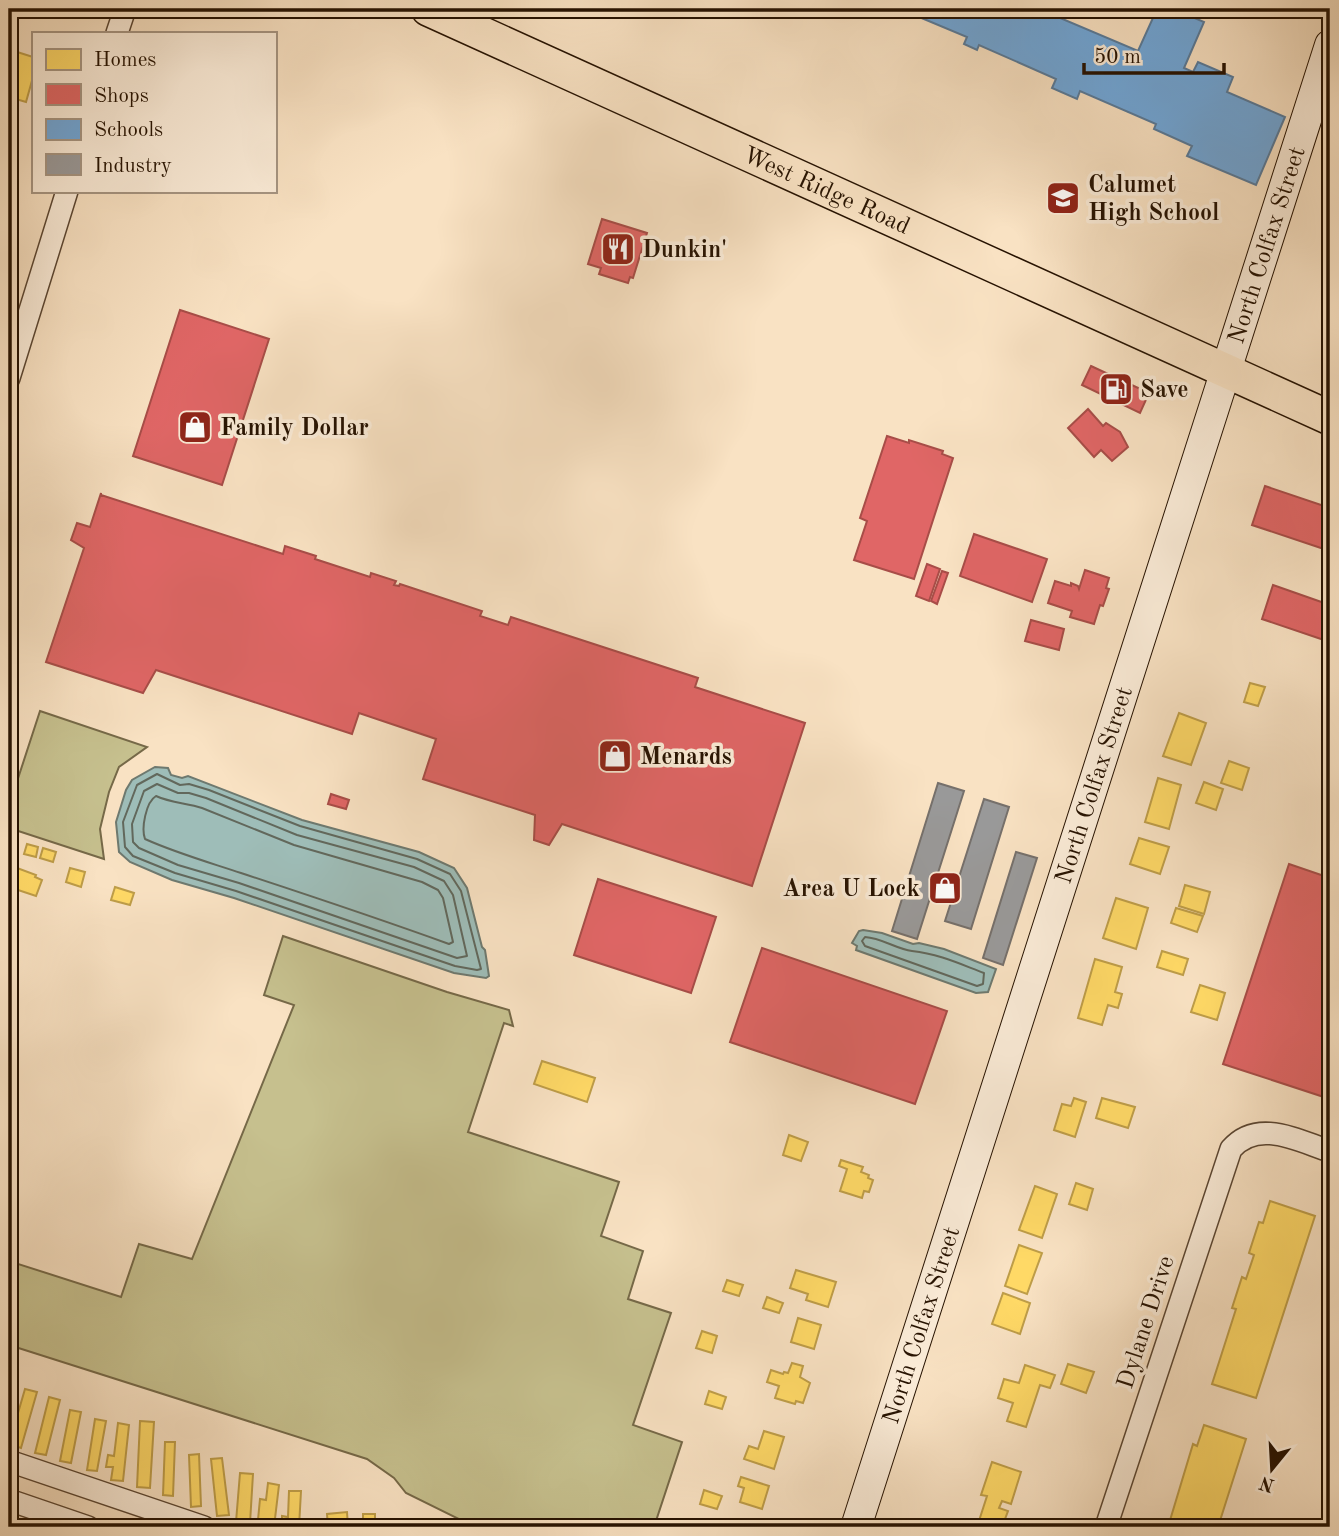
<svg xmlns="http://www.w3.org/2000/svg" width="1339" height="1536" font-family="'Old Standard TT',serif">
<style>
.green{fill:#c6c08e;stroke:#766948;stroke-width:2}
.water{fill:#9ebdb8;stroke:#6e796f;stroke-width:2}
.homes{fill:#ffd966;stroke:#be9d48;stroke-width:2}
.shops{fill:#e06666;stroke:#a84d48;stroke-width:2}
.schools{fill:#6fa8dc;stroke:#597b9a;stroke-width:2}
.industry{fill:#999;stroke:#76706b;stroke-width:2}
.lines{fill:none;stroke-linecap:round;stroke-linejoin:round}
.shore{stroke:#62685c;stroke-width:2}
.street-casing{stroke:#5b4632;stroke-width:24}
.secondary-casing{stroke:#261201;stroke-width:32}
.primary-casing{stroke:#261201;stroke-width:36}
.street{stroke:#fbecd8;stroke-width:21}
.secondary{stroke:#fbecd8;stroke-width:30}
.primary{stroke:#f9e2c3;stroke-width:33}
.labels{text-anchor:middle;stroke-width:7;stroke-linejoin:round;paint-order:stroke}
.poi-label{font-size:24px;font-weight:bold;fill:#261201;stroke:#fbecd8;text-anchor:start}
.street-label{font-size:24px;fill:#261201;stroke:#fbecd8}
</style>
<rect width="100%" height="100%" fill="#f9e2c3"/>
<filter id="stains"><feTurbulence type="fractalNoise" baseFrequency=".00286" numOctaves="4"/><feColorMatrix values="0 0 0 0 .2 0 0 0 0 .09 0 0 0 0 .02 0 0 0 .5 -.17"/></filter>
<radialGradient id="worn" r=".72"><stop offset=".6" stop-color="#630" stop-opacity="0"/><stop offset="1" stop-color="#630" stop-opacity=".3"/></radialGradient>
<!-- green -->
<g class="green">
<polygon points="40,711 147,747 119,767 109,792 100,829 104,859 9,828 9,806"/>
<polygon points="283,936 447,992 509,1010 513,1026 504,1023 468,1132 619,1182 601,1236 643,1251 628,1299 671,1313 633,1425 682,1442 654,1527 475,1527 406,1493 394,1478 367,1459 9,1345 9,1261 121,1297 139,1244 192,1259 294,1005 264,995"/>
</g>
<!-- water -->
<g class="water">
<polygon points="155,767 168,768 171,775 182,778 188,776 302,820 419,852 454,868 467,888 482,947 485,950 489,976 486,978 454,973 234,898 172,880 130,862 119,852 116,822 126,790 132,780"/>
<polygon points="863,930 882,933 913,944 919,943 944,949 996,969 988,992 976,993 856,950 857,946 852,943 859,931"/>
</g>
<!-- homes -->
<g class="homes">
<polygon points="14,51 33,57 33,77 26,102 9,97 9,67"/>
<polygon points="1250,683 1265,687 1258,706 1244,702"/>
<polygon points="1179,713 1206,723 1191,765 1163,756"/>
<polygon points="1229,761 1249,768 1242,790 1221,783"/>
<polygon points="1158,778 1181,785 1169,829 1145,822"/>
<polygon points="1204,782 1223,789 1216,810 1196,803"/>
<polygon points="1139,838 1169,847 1160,874 1130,864"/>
<polygon points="27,844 38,847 36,857 24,854"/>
<polygon points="43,848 56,852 53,862 40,858"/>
<polygon points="9,865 36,875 35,877 42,880 36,896 9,887"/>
<polygon points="70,868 85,872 81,887 66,882"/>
<polygon points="1185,885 1210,892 1204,914 1179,906"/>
<polygon points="115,887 134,893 130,905 111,900"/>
<polygon points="1116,898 1148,908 1136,949 1103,938"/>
<polygon points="1176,908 1203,916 1197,932 1171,923"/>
<polygon points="1162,951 1188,959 1183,975 1157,967"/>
<polygon points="1095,959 1122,967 1115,992 1122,994 1118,1008 1108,1005 1102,1025 1078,1018"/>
<polygon points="1200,985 1225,993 1217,1020 1191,1012"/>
<polygon points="542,1061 595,1078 587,1102 534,1084"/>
<polygon points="1074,1098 1086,1102 1075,1137 1054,1130 1062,1104 1071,1106"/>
<polygon points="1102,1098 1135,1107 1128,1128 1096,1118"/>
<polygon points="789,1135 808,1142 801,1161 783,1155"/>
<polygon points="841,1160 863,1167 861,1172 869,1175 868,1178 873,1180 869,1192 864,1191 862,1198 840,1191 847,1169 839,1166"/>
<polygon points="1076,1183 1093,1189 1087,1210 1069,1204"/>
<polygon points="1035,1186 1057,1194 1042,1238 1019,1230"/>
<polygon points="1270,1201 1315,1216 1256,1398 1212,1384 1236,1309 1232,1308 1242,1277 1246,1279 1254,1255 1249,1253 1259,1222 1263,1223"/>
<polygon points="1019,1245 1042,1253 1027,1294 1005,1286"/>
<polygon points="796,1270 836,1282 828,1307 806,1300 808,1294 790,1288"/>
<polygon points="727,1280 743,1285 739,1296 723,1291"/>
<polygon points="1003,1293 1030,1303 1020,1334 992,1324"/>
<polygon points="767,1297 783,1303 779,1313 763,1308"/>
<polygon points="798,1318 821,1325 814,1349 791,1342"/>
<polygon points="702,1331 717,1336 712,1353 696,1348"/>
<polygon points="792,1363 803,1366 800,1377 810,1383 803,1403 796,1401 795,1404 775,1398 779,1386 767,1382 771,1370 783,1374 784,1372 788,1373"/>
<polygon points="1068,1364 1094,1372 1086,1393 1061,1384"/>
<polygon points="1025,1365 1055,1375 1050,1388 1040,1385 1026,1427 1007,1421 1013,1403 998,1398 1004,1379 1019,1383"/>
<polygon points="25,1389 37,1392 21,1448 9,1444"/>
<polygon points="709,1391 726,1397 722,1409 705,1404"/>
<polygon points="49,1397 60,1400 46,1455 35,1453"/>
<polygon points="70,1410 81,1412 71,1463 60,1461"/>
<polygon points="95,1419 106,1421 97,1471 87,1470"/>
<polygon points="140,1421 154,1422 150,1488 137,1487"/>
<polygon points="118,1423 129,1425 123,1481 111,1480 113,1467 106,1467 108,1455 114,1456"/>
<polygon points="1204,1425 1246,1439 1218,1527 1168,1527 1193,1444 1197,1446"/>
<polygon points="764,1431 784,1437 774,1469 744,1459 749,1446 758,1449"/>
<polygon points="165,1442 175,1442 173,1496 163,1495"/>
<polygon points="199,1454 201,1506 191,1507 189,1455"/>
<polygon points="222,1458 229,1515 217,1516 211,1459"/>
<polygon points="992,1462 1021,1472 1011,1504 1002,1501 999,1508 1008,1511 1002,1527 977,1527 987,1496 981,1495"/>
<polygon points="240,1473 253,1474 250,1523 236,1522"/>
<polygon points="741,1477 769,1486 762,1509 740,1502 744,1488 738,1486"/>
<polygon points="268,1483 279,1485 274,1527 263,1527 264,1521 258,1520 260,1499 266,1500"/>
<polygon points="704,1490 722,1496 717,1509 700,1504"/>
<polygon points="289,1491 301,1491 299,1527 282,1527 282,1516 288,1517"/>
<polygon points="347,1512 348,1527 328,1527 327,1514"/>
<rect x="363" y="1514" width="12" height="13"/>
</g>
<!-- shops -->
<g class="shops">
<polygon points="602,219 647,233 633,278 630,277 628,283 599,274 601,268 588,264"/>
<polygon points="180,310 269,339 222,485 133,456"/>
<polygon points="1091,366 1149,393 1140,413 1082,385"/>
<polygon points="1088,409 1103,426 1106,423 1120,432 1128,447 1112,461 1101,450 1094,457 1068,428"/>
<polygon points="887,436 909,443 909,440 943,451 942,454 953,458 914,579 854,560 867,521 860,518"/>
<polygon points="1265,486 1330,508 1330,551 1252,525"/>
<polygon points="101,493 101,495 283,554 285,546 316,556 315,559 370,577 371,573 396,581 394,585 399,586 400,584 482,611 480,616 508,625 511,617 698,678 695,687 805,723 752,886 562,824 549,845 534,840 535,815 423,779 436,739 359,713 352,734 156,670 143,693 46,662 84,548 71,540 77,523 90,527"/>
<polygon points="974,534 1047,559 1032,602 960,576"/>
<polygon points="927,564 940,569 929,601 916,596"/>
<polygon points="1085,570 1109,578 1106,588 1109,589 1103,606 1100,605 1094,624 1070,617 1072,611 1048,603 1055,581 1071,586 1071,583 1078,586 1079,589"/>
<polygon points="942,571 948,573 937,604 931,601"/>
<polygon points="1273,585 1330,605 1330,642 1262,619"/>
<polygon points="1031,620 1064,629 1059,650 1025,641"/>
<polygon points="331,794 349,800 346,809 328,804"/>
<polygon points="1289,864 1330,878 1330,1099 1223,1064"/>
<polygon points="598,879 716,917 691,993 574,955"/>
<polygon points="762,948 947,1011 915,1104 730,1042"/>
</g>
<!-- schools -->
<polygon class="schools" points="900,9 1039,9 1138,51 1157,9 1174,9 1204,22 1184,68 1193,72 1198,62 1233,77 1227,92 1285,117 1256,185 1187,156 1192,146 1154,129 1156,124 1080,91 1077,99 1052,88 1056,79 979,45 977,50 964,44 967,37"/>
<!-- industry -->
<g class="industry">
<polygon points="938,783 964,791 917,939 892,931"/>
<polygon points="984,799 1009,807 971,929 945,921"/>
<polygon points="1016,852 1037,858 1003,965 983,958"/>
</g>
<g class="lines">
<!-- shore -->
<g class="shore">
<polygon points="157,774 180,785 189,784 209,790 300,826 417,859 450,874 461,891 481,969 477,970 455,966 236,891 175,873 133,856 125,847 123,822 137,785"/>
<polygon points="157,784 178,793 189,793 206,798 297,835 414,867 444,881 453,895 467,956 457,958 239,883 178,865 139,848 133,842 132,824 144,791"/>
<path d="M156 796C171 803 187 803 202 808L294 845 422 882 438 890 443 898 453 942 449 944C380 919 311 896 241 873 208 862 176 853 145 839 141 828 146 802 156 796Z"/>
<path d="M865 937C882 938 896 949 912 951 939 954 960 964 984 973L983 984 977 986 865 946 862 941Z"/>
</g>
<!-- street casing -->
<g class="street-casing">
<g id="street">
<polyline points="117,33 125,9"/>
<polyline points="9,378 67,191"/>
<polyline points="9,1461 204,1527"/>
<polyline points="9,1500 88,1527"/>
<path d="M1106 1527 1231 1149C1258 1118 1298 1141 1330 1151"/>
</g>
</g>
<!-- secondary casing -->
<g class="secondary-casing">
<g id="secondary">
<path id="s1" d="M856 1527 1330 45"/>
</g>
</g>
<!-- primary casing -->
<g class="primary-casing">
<g id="primary">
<path id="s2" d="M428 9 1330 418"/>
</g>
</g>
<!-- street -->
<use href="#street" class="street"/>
<!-- secondary -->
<use href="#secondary" class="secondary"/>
<!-- primary -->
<use href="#primary" class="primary"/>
</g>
<!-- icons -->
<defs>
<g id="school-square" transform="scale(1.75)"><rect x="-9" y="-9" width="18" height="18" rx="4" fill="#8f2418" stroke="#fbecd8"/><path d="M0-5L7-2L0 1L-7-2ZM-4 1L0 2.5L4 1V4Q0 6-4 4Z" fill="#fff"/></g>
<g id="restaurant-square" transform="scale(1.75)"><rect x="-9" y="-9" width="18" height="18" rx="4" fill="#8f2418" stroke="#fbecd8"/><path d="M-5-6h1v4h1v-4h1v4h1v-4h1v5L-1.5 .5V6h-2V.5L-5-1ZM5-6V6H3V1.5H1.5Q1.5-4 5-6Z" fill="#fff"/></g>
<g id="fuel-square" transform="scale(1.75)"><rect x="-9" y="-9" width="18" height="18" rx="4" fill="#8f2418" stroke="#fbecd8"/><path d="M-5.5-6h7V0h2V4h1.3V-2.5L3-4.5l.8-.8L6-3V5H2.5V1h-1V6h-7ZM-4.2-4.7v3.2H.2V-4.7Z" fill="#fff"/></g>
<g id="shop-square" transform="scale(1.75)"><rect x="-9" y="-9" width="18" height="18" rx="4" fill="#8f2418" stroke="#fbecd8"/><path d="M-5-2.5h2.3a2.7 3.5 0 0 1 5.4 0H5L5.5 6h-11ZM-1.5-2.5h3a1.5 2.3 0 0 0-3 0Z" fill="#fff"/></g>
</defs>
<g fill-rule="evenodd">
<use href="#school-square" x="1063" y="198"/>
<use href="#restaurant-square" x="618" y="249"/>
<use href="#fuel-square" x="1116" y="389"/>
<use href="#shop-square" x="195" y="427"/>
<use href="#shop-square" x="615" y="756"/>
<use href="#shop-square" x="945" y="888"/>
</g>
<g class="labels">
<!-- poi labels -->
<g class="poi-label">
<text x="1088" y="192">Calumet<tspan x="1088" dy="28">High School</tspan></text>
<text x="642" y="257">Dunkin'</text>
<text x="1140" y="397">Save</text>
<text x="220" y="435">Family Dollar</text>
<text x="640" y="764">Menards</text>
<text x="920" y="896" text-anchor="end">Area U Lock</text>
</g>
<!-- street labels -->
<g class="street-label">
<text dy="8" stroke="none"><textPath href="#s2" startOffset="438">West Ridge Road</textPath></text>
<text dy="8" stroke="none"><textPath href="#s1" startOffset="1346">North Colfax Street</textPath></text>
<text dy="8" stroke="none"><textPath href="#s1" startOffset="779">North Colfax Street</textPath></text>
<text transform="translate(1145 1322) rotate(-72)" y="8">Dylane Drive</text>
<text dy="8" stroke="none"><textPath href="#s1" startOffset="212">North Colfax Street</textPath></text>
</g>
</g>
<!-- margin -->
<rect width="1339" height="1536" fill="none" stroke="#f9e2c3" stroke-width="35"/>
<rect x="10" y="10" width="1318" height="1515" fill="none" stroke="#261201" stroke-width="3.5"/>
<rect x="18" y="18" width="1304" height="1501" fill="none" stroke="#261201" stroke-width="2"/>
<!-- legend -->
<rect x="32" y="32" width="245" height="161" fill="#fbecd8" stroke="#a69582" stroke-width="2"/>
<rect x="46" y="49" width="35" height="21" fill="#ffd966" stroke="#a69582" stroke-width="2"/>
<text x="94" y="66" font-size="21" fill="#261201">Homes</text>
<rect x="46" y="84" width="35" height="21" fill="#e06666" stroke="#a69582" stroke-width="2"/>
<text x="94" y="102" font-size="21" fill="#261201">Shops</text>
<rect x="46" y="119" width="35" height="21" fill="#6fa8dc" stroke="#a69582" stroke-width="2"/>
<text x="94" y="136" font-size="21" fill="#261201">Schools</text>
<rect x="46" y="154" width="35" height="21" fill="#999999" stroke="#a69582" stroke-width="2"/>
<text x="94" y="172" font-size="21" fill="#261201">Industry</text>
<!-- north arrow -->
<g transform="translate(1272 1469) rotate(198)" stroke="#fbecd8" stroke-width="5" paint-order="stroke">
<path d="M0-5L12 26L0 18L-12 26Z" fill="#261201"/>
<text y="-10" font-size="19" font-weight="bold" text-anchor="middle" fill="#261201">N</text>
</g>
<!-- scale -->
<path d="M1084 63v10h140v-10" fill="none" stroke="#261201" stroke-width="3.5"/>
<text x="1094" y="63" font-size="21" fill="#261201" stroke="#fbecd8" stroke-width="5" paint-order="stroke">50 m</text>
<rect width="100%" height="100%" filter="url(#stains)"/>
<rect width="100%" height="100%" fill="url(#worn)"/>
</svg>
